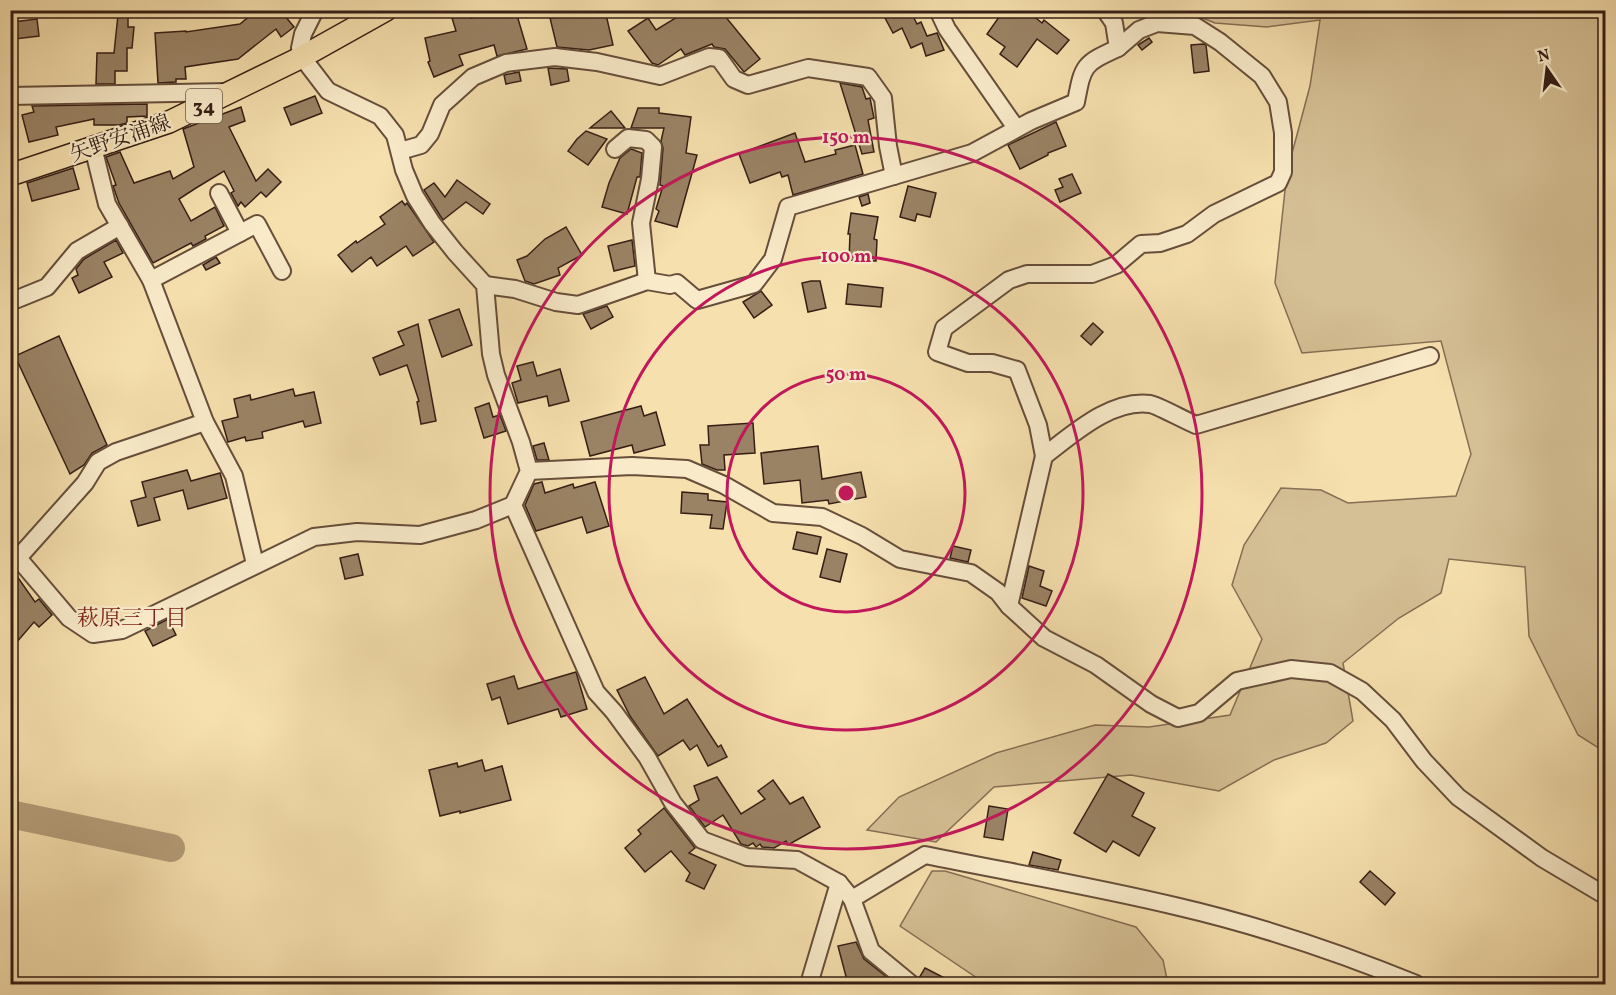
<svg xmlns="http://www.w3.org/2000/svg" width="1616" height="995" font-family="Vollkorn,'Noto Serif JP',serif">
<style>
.green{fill:#d5bf94;stroke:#866e54;stroke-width:1.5}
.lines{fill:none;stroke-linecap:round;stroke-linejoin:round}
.river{stroke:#b59e7a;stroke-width:28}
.building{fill:#9a8365;stroke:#361e15;stroke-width:1.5}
.minor-casing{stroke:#664e3b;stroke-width:20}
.major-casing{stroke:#361e15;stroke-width:24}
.minor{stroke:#f9ebca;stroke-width:16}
.major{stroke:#f6e0ae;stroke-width:21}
.ring{fill:none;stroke:#c2185b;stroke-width:3}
.labels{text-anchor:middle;stroke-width:4.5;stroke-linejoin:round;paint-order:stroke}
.shield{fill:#f9ebca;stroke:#705c4b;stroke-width:1.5}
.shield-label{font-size:20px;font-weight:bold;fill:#361e15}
.street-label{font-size:21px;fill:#361e15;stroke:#f9ebca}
.neighbourhood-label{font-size:22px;fill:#7a1f14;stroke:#f9ebca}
.centre{fill:#c2185b;stroke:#f9ebca;stroke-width:3}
.ring-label{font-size:18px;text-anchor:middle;font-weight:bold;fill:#c2185b;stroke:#f9ebca;stroke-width:4.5;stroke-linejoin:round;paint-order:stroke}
</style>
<rect width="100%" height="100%" fill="#f6e0ae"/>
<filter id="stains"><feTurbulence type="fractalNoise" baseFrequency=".00333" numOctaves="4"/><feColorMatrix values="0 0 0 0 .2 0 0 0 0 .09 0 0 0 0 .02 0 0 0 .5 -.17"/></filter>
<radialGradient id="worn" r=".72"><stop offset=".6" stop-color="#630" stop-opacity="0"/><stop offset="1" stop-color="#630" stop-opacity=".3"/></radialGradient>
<!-- green -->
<g class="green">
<polygon points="1185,11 1605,11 1605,752 1578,735 1529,636 1525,567 1449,559 1441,593 1399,618 1343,663 1353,721 1326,743 1274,760 1219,791 1131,775 994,787 936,842 867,830 899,797 996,753 1095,725 1149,727 1230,715 1262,639 1232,585 1244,545 1281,488 1321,490 1348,503 1456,496 1471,454 1441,341 1302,353 1275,283 1287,172 1310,86 1320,20 1267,27 1215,23"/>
<polygon points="932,871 945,871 1136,927 1163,960 1168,984 986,984 900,926"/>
</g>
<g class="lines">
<!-- river -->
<polyline class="river" points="10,814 171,848"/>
</g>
<!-- building -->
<g class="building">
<polygon points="257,10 280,10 294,27 281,37 276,29 238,59 185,67 186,79 176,79 176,82 158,83 155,33 186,31 186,32 240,24"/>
<polygon points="556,10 605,10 613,45 589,50 557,47 550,18 558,17"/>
<polygon points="684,10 720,10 760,59 744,72 725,49 714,47 712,44 685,55 681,49 658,65 652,63 628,31 648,18 656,30 679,16"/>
<polygon points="885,10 910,10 917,24 921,22 927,36 937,33 944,50 926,56 922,43 911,48 902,28 893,33 884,16 887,14"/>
<polygon points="1004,10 1026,10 1042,23 1044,20 1069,40 1057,54 1037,39 1017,67 1000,54 1005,47 987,34"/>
<polygon points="505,12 506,15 516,12 527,49 497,56 494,45 459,55 463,65 434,77 428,62 430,61 425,38 456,31 452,18 469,13 471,18 487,13 488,17"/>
<polygon points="118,15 128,16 128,27 134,27 132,48 127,48 127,71 115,71 115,84 96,84 97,53 114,53"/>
<polygon points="37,19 39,36 15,39 13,22"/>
<polygon points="1149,38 1152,42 1142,50 1138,45"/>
<polygon points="1203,44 1206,45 1209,71 1194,73 1191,45"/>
<polygon points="548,68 567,69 569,81 551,85"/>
<polygon points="519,72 521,81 506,84 504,75"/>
<polygon points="840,83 862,87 866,99 870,98 874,118 868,120 874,152 862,154"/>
<polygon points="315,96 322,113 291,125 284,108"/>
<polygon points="147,104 147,116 127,117 127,123 119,125 94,125 94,119 56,127 58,135 29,142 22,115 34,112 32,106"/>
<polygon points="241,107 245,121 229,127 256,181 268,169 281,182 266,197 261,192 245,207 241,202 238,206 231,193 234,191 224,171 196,188 179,199 191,221 215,207 224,226 205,236 206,239 193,246 191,243 153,263 119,203 113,186 116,185 106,157 120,152 134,183 170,171 173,179 194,167 183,129"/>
<polygon points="638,108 659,108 659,113 691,117 686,153 697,155 677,227 655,221 659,211 656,209 663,186 660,185 663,148 661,141 664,128 631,128"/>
<polygon points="611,111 625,128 590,128"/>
<polygon points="1056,122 1066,146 1048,153 1048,155 1020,169 1008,145"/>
<polygon points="586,131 607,139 588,165 568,151 577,139"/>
<polygon points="795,133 805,162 836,154 835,150 855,145 863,174 793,195 788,175 782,177 780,172 750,183 739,154"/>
<polygon points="631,149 642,153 640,177 637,177 627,214 602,207 609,183 620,158"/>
<polygon points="73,168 79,189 32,201 27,183"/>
<polygon points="1072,174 1081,193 1060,202 1055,190 1063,187 1059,179"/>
<polygon points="457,180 490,204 483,214 466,202 443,220 441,217 424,190 434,183 445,197"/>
<polygon points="908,186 936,193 930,217 917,214 915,221 900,217"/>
<polygon points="868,194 870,203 862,206 859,197"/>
<polygon points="402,201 405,205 407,203 434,242 413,256 406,246 377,266 371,257 352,272 338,255 356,241 357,243 385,224 380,217"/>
<polygon points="851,213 878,217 874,239 877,240 876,261 849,260 850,234 848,234"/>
<polygon points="566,227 582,255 558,268 560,275 534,284 525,281 517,260 527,256 545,239"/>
<polygon points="116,240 123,253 104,262 112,277 79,293 72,278 78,275 76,269 84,259"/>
<polygon points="632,240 635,266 614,271 608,246"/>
<polygon points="216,257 220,263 206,270 203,265"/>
<polygon points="811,281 820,281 826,308 808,312 802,283"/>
<polygon points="848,284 883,288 881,307 846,304"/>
<polygon points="761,291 772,305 754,318 743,302"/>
<polygon points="607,306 613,317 591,329 583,314"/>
<polygon points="459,309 472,345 442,357 429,320"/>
<polygon points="1093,323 1103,332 1091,345 1081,336"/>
<polygon points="418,324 436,421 421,424 417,402 419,401 407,365 380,375 373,358 404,345 398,332"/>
<polygon points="59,336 107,445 92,453 84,465 70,474 15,356"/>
<polygon points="533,362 537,376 560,369 569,401 549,406 547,396 518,403 512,383 521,380 517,366"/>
<polygon points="293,389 295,396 314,392 321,423 305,427 303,421 262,432 263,438 246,441 245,437 228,442 222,421 238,417 234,399 250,395 251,400"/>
<polygon points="489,403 493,417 500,415 506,431 484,438 475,408"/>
<polygon points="641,406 644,416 656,412 665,445 634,453 632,445 590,456 581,422"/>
<polygon points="753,423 755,453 724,455 725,470 717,470 702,464 700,445 709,445 708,426"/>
<polygon points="544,443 549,460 537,460 533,446"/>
<polygon points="818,446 822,479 861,472 866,497 829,504 828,500 802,503 800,480 764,484 761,453"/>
<polygon points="187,470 191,481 220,473 227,498 188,509 183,490 154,498 160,520 138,526 131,501 146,497 142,482"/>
<polygon points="542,482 545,493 573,484 574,488 595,482 609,526 587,533 582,517 536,531 525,505 534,484"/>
<polygon points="682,492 708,494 708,500 727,502 723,529 710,528 712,515 681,513"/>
<polygon points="797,532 821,537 817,554 793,549"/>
<polygon points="953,546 971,550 968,562 950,558"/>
<polygon points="827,549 847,554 840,582 820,577"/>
<polygon points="358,554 363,575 345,579 340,558"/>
<polygon points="1029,566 1044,571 1040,586 1052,591 1046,606 1022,598"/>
<polygon points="10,572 14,572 35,602 39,599 52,615 39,627 34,622 10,650"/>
<polygon points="168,619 176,635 153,646 145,631"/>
<polygon points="576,672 587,709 561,717 558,709 508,724 500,697 492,700 487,684 514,676 518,689"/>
<polygon points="645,677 664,714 687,699 718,747 721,745 727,757 708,766 697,745 690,750 683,740 658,756 630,716 617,690"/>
<polygon points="482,760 485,771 502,766 511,800 460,813 460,811 440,816 429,770 457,763 458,767"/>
<polygon points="1108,774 1144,793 1132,816 1155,828 1139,856 1113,841 1106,852 1074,833"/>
<polygon points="717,777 741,814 765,799 758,791 773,780 790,804 803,797 820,827 788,845 786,841 774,848 762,847 760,844 756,847 753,843 748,846 741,844 723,815 705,827 689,806 699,800 694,786"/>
<polygon points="989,806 1008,809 1003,840 984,837"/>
<polygon points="664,808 695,848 689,853 716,865 704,889 686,881 690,873 671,851 645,872 625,848 641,834 638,830"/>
<polygon points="1033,852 1061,860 1058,870 1029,865"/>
<polygon points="1370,871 1395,893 1385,905 1360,882"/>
<polygon points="856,942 864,959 888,978 889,984 860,984 859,981 848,984 838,946"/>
<polygon points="925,968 956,984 921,984 919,978"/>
</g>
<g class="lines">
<!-- minor casing -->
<g class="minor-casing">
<g id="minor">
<polyline points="938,10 947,29 1016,128"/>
<polyline points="10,96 229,92"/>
<polyline points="93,147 107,204 151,280 205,422 234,476 255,564"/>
<polyline points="615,149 628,138 646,140 653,147 650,179 641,223 647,281"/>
<polyline points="400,151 421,145 430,134 442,105 473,77 506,63 555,57 597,62 660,76 709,57 719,58 734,79 748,85 808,68 868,77 883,98 888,146 894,176"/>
<polyline points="219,193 240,233"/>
<polyline points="151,280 257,224 282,271"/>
<path d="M485 285 515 289 556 302 578 305 647 281 670 285 677 283 697 300 754 284 773 259 788 207 972 153 1031 121 1076 102C1083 65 1083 64 1118 48L1114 23 1105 10"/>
<polyline points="10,302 47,287 77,251 120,226"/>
<path d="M1044 456C1073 434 1111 399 1150 404 1157 405 1186 421 1196 425L1430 356"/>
<polyline points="529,471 632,466 687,469 724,485 773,513 822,517 862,536 900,559 971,573 998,592 1009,606 1044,638 1096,665 1151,704 1178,718 1199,713 1237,681 1291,669 1330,673 1362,691 1393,720 1424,761 1458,797 1542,858 1606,896"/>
<polyline points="513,505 596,692 614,712 647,757 673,803 702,840 747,857 797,860 839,883 852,899 871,951 911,984"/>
<polyline points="18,558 69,618 93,634 122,630 314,537 357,532 420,535 476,520 513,505 529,471 521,442 496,375 491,354 485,285 455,252 432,223 415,196 404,170 395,135 380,116 328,91 302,57 300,48 303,34 315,10"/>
<polyline points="10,562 18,558 85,483 98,462 116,452 205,422"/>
<polyline points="1009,606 1044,456 1038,425 1017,370 992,363 968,363 937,352 944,328 1009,280 1027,274 1092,274 1116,265 1141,244 1160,243 1187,234 1214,214 1278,183 1283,172 1283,133 1278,102 1262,76 1220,42 1195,26 1157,23 1139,30 1118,48"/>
<path d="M852 899 925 855C1008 872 1092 886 1175 906 1257 925 1338 952 1416 984"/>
<polyline points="809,984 839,883"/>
</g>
</g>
<!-- major casing -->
<g class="major-casing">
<polyline id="major" points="10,175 169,122 302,57 386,10"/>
</g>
<!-- minor -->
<use href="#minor" class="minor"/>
<!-- major -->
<use href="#major" class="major"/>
</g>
<!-- distance rings -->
<g class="ring">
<circle cx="846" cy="493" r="119"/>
<circle cx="846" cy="493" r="237"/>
<circle cx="846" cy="493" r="356"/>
</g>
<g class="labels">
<!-- shield labels -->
<rect class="shield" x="186" y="89" width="36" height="34" rx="4.5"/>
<g class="shield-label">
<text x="204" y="113">34</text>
</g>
<!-- street labels -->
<g class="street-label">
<text transform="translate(120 138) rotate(-19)" y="7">矢野安浦線</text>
</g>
<!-- neighbourhood labels -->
<g class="neighbourhood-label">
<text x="132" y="625">萩原三丁目</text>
</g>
</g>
<circle cx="846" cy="493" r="9" class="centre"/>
<g class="ring-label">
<text x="846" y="143">150 m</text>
<text x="846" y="262">100 m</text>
<text x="846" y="380">50 m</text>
</g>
<!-- margin -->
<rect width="1616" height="995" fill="none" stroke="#f6e0ae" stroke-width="36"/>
<rect x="12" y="12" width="1592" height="971" fill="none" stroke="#361e15" stroke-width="3"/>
<rect x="18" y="18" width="1580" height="959" fill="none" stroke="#361e15" stroke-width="1.5"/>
<!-- north arrow -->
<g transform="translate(1547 69) rotate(346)" stroke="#f9ebca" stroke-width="4.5" paint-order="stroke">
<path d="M0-4.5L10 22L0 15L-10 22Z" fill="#361e15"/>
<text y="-9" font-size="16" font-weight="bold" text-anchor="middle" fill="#361e15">N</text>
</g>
<rect width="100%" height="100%" filter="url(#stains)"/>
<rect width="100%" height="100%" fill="url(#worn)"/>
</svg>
